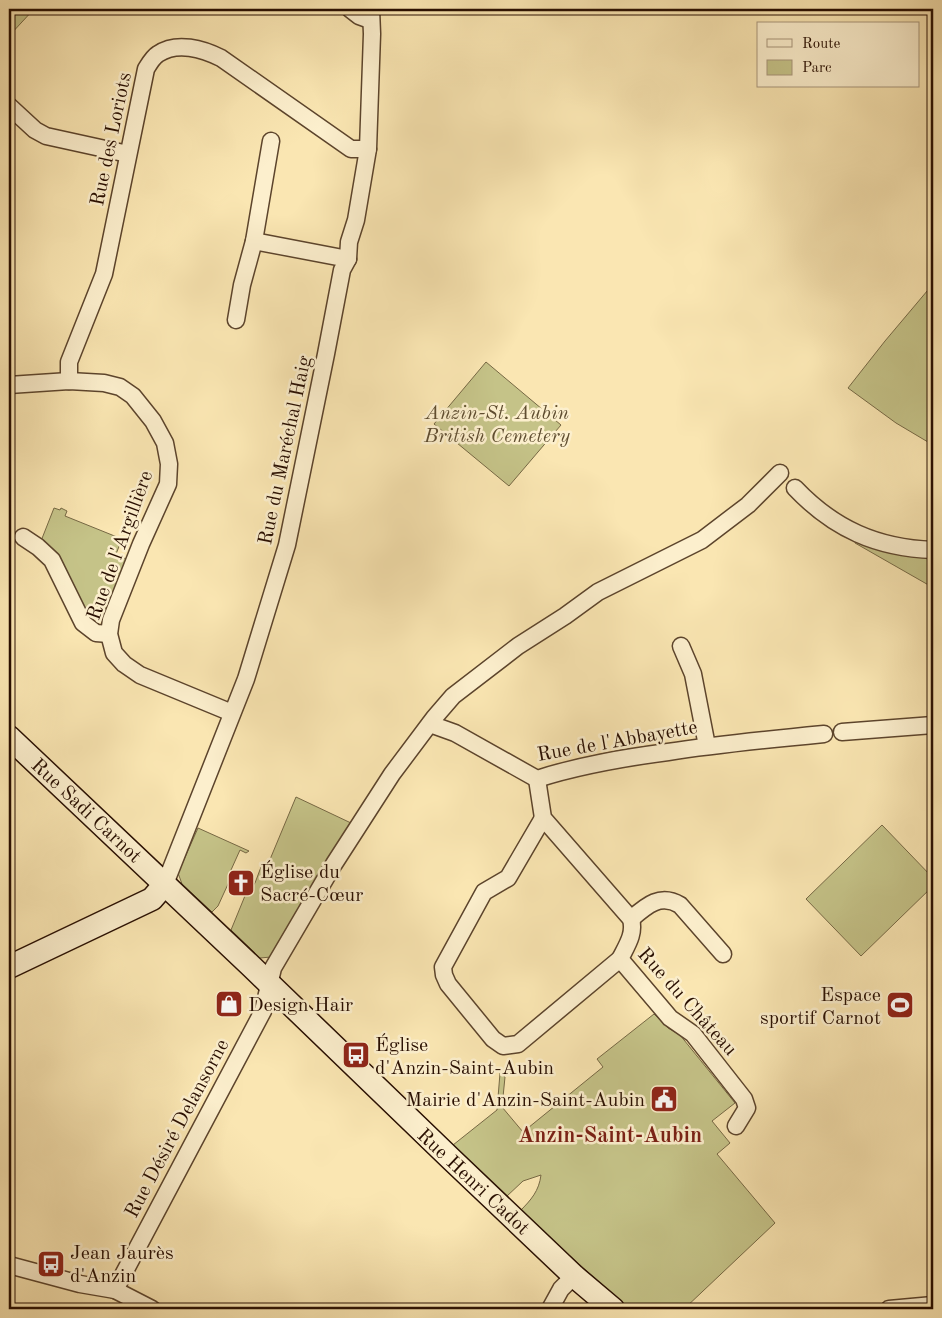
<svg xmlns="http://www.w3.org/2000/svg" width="942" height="1318" font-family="'Old Standard TT',serif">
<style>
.green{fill:#c5c388;stroke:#766844}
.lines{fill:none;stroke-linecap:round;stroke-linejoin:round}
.street-casing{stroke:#5c442c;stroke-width:19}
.secondary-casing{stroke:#280e00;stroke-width:25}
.street{stroke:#fcefcd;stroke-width:16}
.secondary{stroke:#fcefcd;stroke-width:22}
.labels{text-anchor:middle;stroke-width:5;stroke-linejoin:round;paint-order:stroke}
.street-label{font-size:20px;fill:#280e00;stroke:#fcefcd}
.park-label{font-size:20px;font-style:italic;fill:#5f4d30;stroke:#fcefcd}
.poi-label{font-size:20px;fill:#280e00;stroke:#fcefcd;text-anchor:start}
.quarter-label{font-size:22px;font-weight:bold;fill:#7a1f14;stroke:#fcefcd}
</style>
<rect width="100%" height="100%" fill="#fae6b2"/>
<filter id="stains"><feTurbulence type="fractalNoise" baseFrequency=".004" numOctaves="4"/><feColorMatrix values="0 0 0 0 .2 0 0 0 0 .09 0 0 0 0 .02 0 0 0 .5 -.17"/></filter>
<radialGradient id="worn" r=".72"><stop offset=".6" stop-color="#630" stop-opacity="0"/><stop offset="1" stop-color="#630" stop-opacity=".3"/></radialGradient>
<!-- green -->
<g class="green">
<polygon points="9,9 34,9 9,36"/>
<polygon points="933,284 933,445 896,423 848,388 885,341"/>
<polygon points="486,362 561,425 509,486 434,424"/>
<path d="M54 508 60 510 61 508 67 511 65 516 122 539 116 554 128 560C121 578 109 631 82 609L41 541Z"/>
<polygon points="857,534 933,550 933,586 932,587 855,543"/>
<polygon points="296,797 351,823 271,957 260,958 231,930 249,886 252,887 255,883 261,867 266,869"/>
<polygon points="882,825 933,878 933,886 861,956 806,899"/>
<polygon points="198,828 249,851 246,853 240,850 231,870 234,871 218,906 212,912 182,884 178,873"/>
<path d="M654 1014 668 1028 680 1035 735 1103 712 1121 730 1143 717 1154 775 1223 684 1309H629L520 1211C531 1200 539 1191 541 1175L523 1181 506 1197 453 1145 497 1110 500 1073 505 1077 502 1107 523 1132 603 1067 597 1059Z"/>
</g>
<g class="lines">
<!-- street casing -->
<g class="street-casing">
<g id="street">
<polyline points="350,9 359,16 370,20"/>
<polyline points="9,106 35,130 46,136 128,154"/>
<polyline points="254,241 348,259"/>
<polyline points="236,320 242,285 254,241 271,141"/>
<path d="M69 381V362L104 274 146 69C149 64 153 57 158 54 177 41 203 49 221 58L351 149H368"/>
<polyline points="9,385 69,381 104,383 120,387 133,396 153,421 165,443 169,464 168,484 141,544 111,620 109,634 114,653 124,664 140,675 232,713"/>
<path d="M795 488C834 529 877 548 933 550"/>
<polyline points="23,537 38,547 52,560 83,623 96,633 109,634"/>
<polyline points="681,646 693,674 707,746"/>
<path d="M430 724 455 733 537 779C580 765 623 758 668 752 720 744 772 739 824 734"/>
<polyline points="842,732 933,725"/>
<path d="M537 779 543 818 631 919C635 934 627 945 620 959L670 1018 693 1034 744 1099 747 1108 736 1126"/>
<polyline points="543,818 508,878 484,892 443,967 444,975 448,984 493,1039 503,1046 518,1044 620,959"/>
<polyline points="165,884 246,679 287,545 326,354 342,270 348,259 349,242 356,220 368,149 372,34 371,9"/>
<path d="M631 919C646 906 660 893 680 905L723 954"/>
<polyline points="9,1265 80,1284 115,1290 152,1309"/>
<polyline points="115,1290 263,1011 273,968 334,864 392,774 434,718 453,696 518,646 565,616 598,592 702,540 748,505 780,473"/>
<polyline points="550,1309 561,1289 574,1276"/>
<polyline points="889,1309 933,1305"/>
</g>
</g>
<!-- secondary casing -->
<g class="secondary-casing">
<g id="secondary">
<polyline points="9,737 252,967 450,1158 574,1276 613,1309"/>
<polyline points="9,967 152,899 165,884"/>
</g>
</g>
<!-- street -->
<use href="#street" class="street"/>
<!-- secondary -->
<use href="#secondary" class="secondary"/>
</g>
<!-- icons -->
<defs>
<g id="church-square" transform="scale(1.4375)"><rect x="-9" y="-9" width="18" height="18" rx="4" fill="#8f2418" stroke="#fcefcd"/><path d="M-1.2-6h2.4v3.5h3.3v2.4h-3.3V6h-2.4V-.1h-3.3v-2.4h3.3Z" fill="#fff"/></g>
<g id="shop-square" transform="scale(1.4375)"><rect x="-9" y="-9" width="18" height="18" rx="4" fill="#8f2418" stroke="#fcefcd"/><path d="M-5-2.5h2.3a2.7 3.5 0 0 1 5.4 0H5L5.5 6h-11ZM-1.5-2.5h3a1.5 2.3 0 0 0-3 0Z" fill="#fff"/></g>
<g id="stadium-square" transform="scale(1.4375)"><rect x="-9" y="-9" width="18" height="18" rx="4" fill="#8f2418" stroke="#fcefcd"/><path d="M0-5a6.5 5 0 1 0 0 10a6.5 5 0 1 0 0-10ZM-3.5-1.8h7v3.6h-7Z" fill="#fff"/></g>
<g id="bus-square" transform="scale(1.4375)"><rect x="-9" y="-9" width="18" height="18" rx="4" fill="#8f2418" stroke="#fcefcd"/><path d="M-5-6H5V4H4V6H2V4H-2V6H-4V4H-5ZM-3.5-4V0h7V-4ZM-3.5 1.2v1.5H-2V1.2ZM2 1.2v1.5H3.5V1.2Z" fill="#fff"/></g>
<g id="civic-square" transform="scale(1.4375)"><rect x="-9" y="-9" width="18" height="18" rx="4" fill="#8f2418" stroke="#fcefcd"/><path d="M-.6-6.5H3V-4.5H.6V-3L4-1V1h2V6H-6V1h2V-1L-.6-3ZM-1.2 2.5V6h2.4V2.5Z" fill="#fff"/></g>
</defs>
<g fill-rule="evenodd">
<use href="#church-square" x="241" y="883"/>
<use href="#shop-square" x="229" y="1004"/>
<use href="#stadium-square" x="900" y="1005"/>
<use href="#bus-square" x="356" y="1055"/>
<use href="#civic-square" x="664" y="1099"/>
<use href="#bus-square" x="51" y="1264"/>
</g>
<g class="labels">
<!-- street labels -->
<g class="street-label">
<text transform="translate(110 139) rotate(-78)" y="7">Rue des Loriots</text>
<text transform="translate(284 450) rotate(-78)" y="7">Rue du Maréchal Haig</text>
<text transform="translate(119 545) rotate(-70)" y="7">Rue de l'Argillière</text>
<text transform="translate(617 740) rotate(-10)" y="7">Rue de l'Abbayette</text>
<text transform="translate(87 810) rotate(43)" y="7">Rue Sadi Carnot</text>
<text transform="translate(688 1001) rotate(48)" y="7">Rue du Château</text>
<text transform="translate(176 1128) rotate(-62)" y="7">Rue Désiré Delansorne</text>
<text transform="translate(474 1181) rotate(43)" y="7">Rue Henri Cadot</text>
</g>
<!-- park labels -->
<g class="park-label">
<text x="497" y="419">Anzin-St. Aubin<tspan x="497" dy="23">British Cemetery</tspan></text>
</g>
<!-- poi labels -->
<g class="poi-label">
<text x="260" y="878">Église du<tspan x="260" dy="23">Sacré-Cœur</tspan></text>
<text x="881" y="1001" text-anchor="end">Espace<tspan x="881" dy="23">sportif Carnot</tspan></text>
<text x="248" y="1011">Design Hair</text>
<text x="375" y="1051">Église<tspan x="375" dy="23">d'Anzin-Saint-Aubin</tspan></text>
<text x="645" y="1106" text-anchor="end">Mairie d'Anzin-Saint-Aubin</text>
<text x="70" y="1259">Jean Jaurès<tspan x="70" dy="23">d'Anzin</tspan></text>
</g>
<!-- quarter labels -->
<g class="quarter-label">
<text x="610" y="1142">Anzin-Saint-Aubin</text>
</g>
</g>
<!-- margin -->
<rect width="942" height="1318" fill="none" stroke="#fae6b2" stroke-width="30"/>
<rect x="10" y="10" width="922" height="1298" fill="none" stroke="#280e00" stroke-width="2.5"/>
<rect x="15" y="15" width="912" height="1288" fill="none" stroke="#280e00"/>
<!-- legend -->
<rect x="757" y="22" width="162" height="65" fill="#fcefcd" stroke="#a7957b"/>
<rect x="767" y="39" width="25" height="8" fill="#fcefcd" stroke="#a7957b"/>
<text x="802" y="48" font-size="15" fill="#280e00">Route</text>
<rect x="767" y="60" width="25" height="15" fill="#c5c388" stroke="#a7957b"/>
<text x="802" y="72" font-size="15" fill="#280e00">Parc</text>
<rect width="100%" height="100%" filter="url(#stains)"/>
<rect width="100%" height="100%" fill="url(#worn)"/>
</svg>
